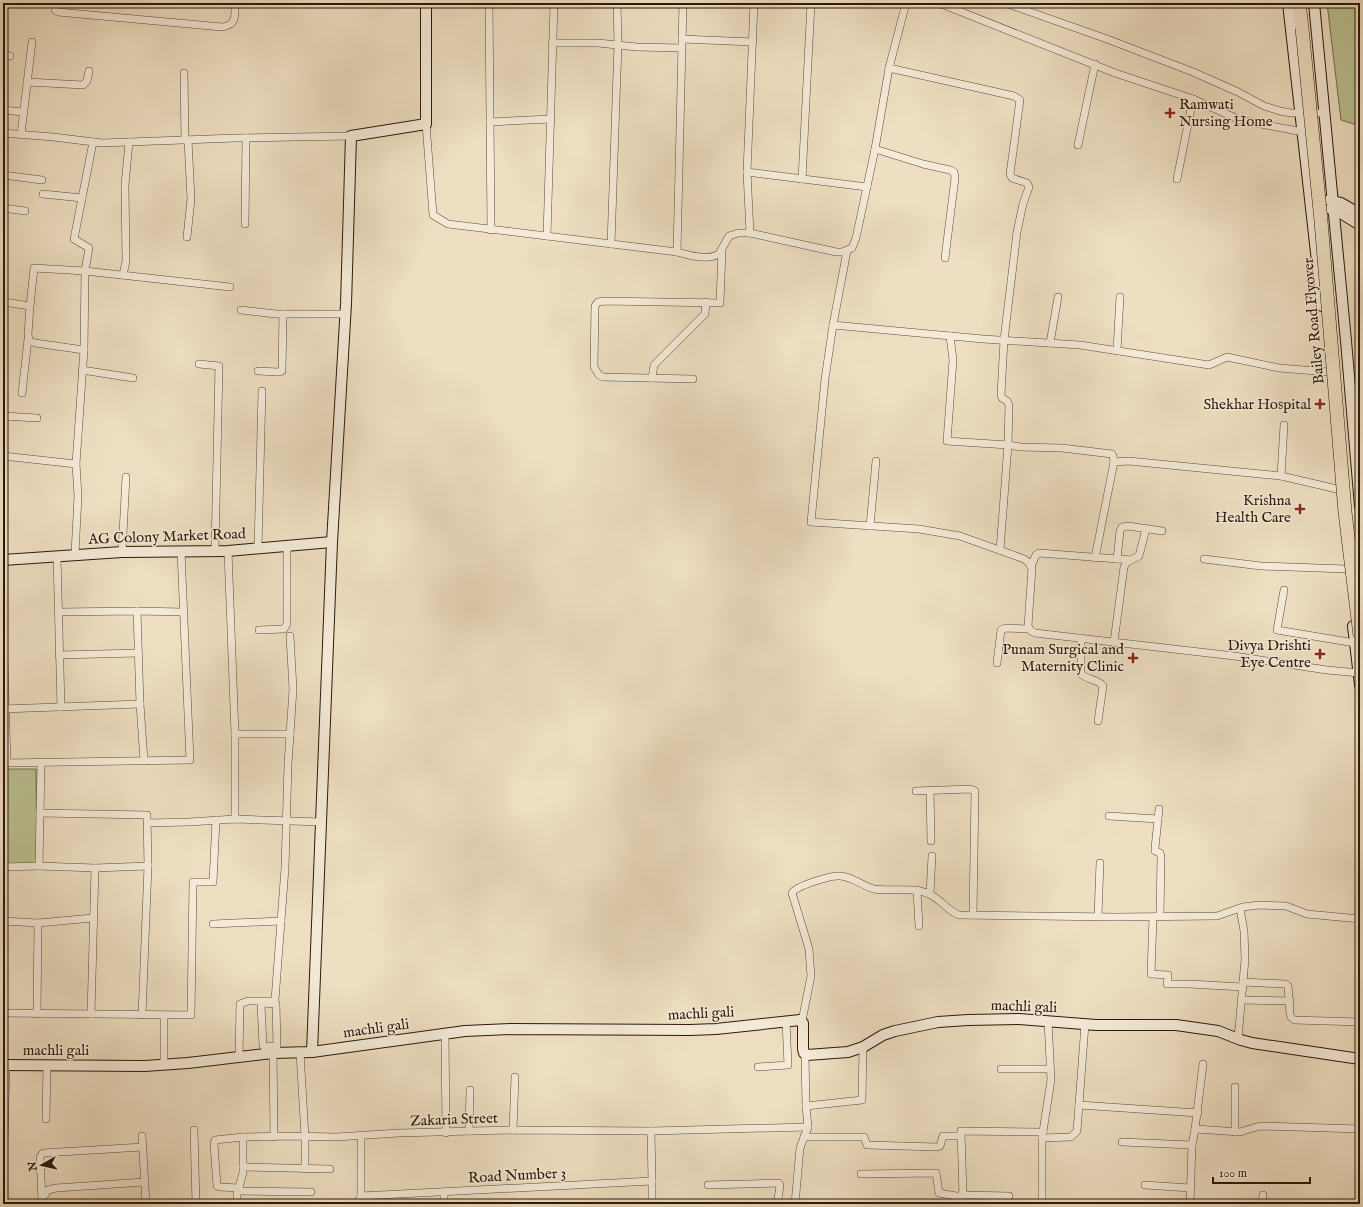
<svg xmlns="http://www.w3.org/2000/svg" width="1363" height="1207" font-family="'IM FELL English',serif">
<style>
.green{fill:#bbc192;stroke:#746c4e}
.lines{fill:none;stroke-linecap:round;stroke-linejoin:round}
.street-casing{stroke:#5c4938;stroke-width:8}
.secondary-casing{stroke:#2c170a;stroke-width:12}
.highway-casing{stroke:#2c170a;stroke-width:14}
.street{stroke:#f4ead7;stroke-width:7}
.secondary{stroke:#f4ead7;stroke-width:10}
.highway{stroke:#eedfc2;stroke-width:13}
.highway-bridge-casing{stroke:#2c170a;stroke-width:14;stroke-linecap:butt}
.highway-bridge{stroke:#eedfc2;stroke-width:13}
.poi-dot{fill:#8f2418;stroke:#f4ead7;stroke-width:1.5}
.labels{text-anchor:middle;stroke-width:3;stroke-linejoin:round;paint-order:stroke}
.poi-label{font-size:15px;fill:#2c170a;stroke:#f4ead7;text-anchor:end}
.street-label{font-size:15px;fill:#2c170a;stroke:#f4ead7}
</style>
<rect width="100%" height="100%" fill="#eedfc2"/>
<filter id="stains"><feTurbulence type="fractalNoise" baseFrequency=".005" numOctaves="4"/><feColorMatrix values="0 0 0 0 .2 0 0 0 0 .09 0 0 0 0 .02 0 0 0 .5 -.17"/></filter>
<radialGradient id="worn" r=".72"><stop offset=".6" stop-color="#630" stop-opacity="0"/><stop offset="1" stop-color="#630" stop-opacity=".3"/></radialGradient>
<!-- green -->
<g class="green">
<polygon points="1327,3 1360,3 1360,126 1341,120"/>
<polygon points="3,769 36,769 37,864 3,864"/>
</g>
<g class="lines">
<!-- street casing -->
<g class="street-casing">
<g id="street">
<path d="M55 3V10L58 12 222 27C237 25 235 15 235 3"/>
<polyline points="489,3 491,230"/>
<polyline points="939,3 1115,73 1193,99 1240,120 1303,132"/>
<polyline points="1005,3 1107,39 1193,72 1238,92 1264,106 1280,111 1291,113 1325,113"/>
<polyline points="3,6 4,3"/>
<polyline points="682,39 753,42"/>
<polyline points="552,43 598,43 637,47 681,48"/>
<polyline points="3,55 10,56"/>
<polyline points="889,68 1014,96 1020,100 1010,174 1012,178 1027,183 1029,187 1023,204 1017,232 1004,340 1001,395 1002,398 1007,401 1009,405 1008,445 1000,550"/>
<polyline points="184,73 185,140"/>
<polyline points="27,82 83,85 87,81 89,71"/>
<polyline points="3,110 23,112"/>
<polyline points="490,122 551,119"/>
<path d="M426 124 433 215 448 224 677 252C690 255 706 261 719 254L729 236 738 233H750L836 252H842L852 248 856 238 875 149 889 68 906 3"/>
<polyline points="3,133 53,137 102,143 236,138 351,136"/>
<polyline points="21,134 32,42"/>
<polyline points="1078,145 1095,64"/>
<polyline points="875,149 923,164 950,170 954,172 955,178 945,258"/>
<polyline points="747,172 867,187"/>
<polyline points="3,175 42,180"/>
<polyline points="802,179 811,3"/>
<polyline points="1177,179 1193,99"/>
<polyline points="43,194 82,198"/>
<polyline points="3,208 25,211"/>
<polyline points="245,224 246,138"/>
<polyline points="750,233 747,172 754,3"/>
<polyline points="547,236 554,3"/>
<polyline points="187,237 191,199 188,140"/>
<polyline points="611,244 618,44 617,3"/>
<polyline points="847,251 833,325 825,379 811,522 919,529 960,536 1024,559 1028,562 1032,568 1028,626 1031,631 1035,633 1234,656 1327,670 1359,673"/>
<polyline points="677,252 683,3"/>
<polyline points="123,275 126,261 125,185 129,142"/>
<polyline points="3,302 30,306 34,268 85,271 230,287"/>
<polyline points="30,306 28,334 29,341 35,343 84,350"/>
<polyline points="241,310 276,314 345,314"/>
<polyline points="833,325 983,339 1080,345 1209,365 1227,357 1279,368 1329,372"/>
<polyline points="950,336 953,360 947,441 1008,445 1020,447 1062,448 1112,454 1113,456 1114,462"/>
<polyline points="1050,343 1058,297"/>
<polyline points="1117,350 1120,297"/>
<polyline points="199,364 219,366 215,551"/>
<polyline points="82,370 133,378"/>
<polyline points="258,371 278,372 282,371 283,314"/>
<polyline points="652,378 654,365 705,314 706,302"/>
<polyline points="693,379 603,377 599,375 594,367 595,306 598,302 604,301 720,303 722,249"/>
<polyline points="22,393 28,339"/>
<polyline points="3,416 37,418"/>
<polyline points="3,456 76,464"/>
<polyline points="1281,476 1284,425"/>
<polyline points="870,526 876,461"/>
<polyline points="258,547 262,391"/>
<polyline points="228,551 235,734 235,819"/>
<polyline points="122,552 126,477"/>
<polyline points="75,554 78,496 76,464 84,350 85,271 89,248 74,239 93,142"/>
<polyline points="57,556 61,707"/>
<polyline points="1095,558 1114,462 1129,461 1281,476 1337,489"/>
<polyline points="1117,559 1120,531 1122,527 1128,526 1162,531"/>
<polyline points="1204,559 1261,566 1346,569"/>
<polyline points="1031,566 1036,555 1039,553 1131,560"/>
<polyline points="1284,590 1277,630 1355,643"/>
<polyline points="137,611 140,704 144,761"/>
<polyline points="59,612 137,611 183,612"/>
<polyline points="3,627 7,763"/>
<polyline points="259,630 284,629 287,624 287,545"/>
<path d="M1081 638V674C1087 680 1098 679 1103 686L1098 721"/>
<polyline points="1114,642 1124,567 1127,562 1139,556 1146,529"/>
<polyline points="59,655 138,653"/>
<polyline points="997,663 1001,630 1005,628 1029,629"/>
<polyline points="3,709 140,704"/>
<polyline points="235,734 290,734"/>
<polyline points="3,763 190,760 181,551"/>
<polyline points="930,790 931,841"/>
<polyline points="916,791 970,789 975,791 973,915"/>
<polyline points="1159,809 1155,848 1155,851 1160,853 1161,856 1160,917"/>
<polyline points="40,813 147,815 148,866 142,1015"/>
<polyline points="1109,816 1158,819"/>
<polyline points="148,823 189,822 235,819 322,822"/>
<polyline points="39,866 95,868 148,866"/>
<polyline points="3,867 39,866 41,763"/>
<polyline points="917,890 919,926"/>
<polyline points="930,894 932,856"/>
<polyline points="1098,916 1100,863"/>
<polyline points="1153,917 1151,974 1168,975 1167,984 1189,984 1243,987"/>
<polyline points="3,921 38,923 93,918"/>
<polyline points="213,924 281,921"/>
<polyline points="1243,982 1285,984 1288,986 1290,1014 1291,1017 1294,1020 1360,1022"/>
<polyline points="1242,1000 1290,1001"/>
<polygon points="263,1003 276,1004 277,1046 264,1047 263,1046 261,1004"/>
<polyline points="3,1013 191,1015 193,882 213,882 216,820"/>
<polyline points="37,1014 38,923"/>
<polyline points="91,1014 95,868"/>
<path d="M802 1021 811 976 810 963 809 949 792 893C796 886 831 875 840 876 851 876 863 886 874 889 892 892 912 886 929 894 941 899 947 911 959 915L1116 917 1217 916 1243 907 1259 905 1286 906 1307 914 1360 919"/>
<polyline points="445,1034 446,1133"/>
<polyline points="1238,1039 1245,959 1244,931 1240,908"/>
<polyline points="273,1049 274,1137"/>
<polyline points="300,1052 305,1137 305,1169"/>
<polyline points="239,1057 240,1004 248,1001 274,1001 275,1000 285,868 288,764 293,689 290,636"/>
<polyline points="164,1065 164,1016"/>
<polyline points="758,1067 788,1065 786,1021"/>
<polyline points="1001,1069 1050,1069"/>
<polyline points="1079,1105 1198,1113"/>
<polyline points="806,1106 862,1100 863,1047"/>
<polyline points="46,1119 47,1065"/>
<polyline points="1195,1129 1203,1064"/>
<polyline points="194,1130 196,1204"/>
<polyline points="513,1130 515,1077"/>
<polyline points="469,1131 470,1090"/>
<polyline points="1235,1132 1235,1087"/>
<polyline points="142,1136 146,1204"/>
<polyline points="804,1137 864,1137 867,1145 937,1147 940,1146 943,1136 960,1136"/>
<polyline points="1042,1138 1071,1137 1077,1131 1085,1024"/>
<polyline points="4,1141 6,1065"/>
<polyline points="1122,1142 1192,1145"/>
<polyline points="243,1167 330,1169"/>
<polyline points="861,1174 936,1173 939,1193 962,1197 962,1193"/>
<polyline points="652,1181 651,1131 808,1127"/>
<polyline points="708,1185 779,1183 780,1186 777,1204"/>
<polyline points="1145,1185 1190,1188"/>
<polyline points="239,1188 220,1187 217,1186 214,1144 215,1140 243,1137 287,1136 336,1137 399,1133 513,1130 651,1131"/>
<polyline points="238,1191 311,1192"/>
<polyline points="444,1192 444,1204"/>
<polyline points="361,1196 652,1181 652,1204"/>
<polyline points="1009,1196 963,1195 961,1131 1043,1132"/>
<polyline points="43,1198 48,1190 56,1188 145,1182"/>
<polyline points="42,1200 40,1157 43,1153 143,1147"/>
<polyline points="237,1204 237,1194 243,1173 243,1137"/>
<polyline points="357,1204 361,1196 361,1136"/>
<polyline points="795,1204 800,1148 808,1127 806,1106 805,1055"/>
<polyline points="1042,1204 1042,1138 1051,1080 1048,1021"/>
<polyline points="1190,1204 1192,1145 1195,1129 1240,1132 1260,1126 1360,1129"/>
<polyline points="1262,1204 1263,1195"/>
</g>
</g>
<!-- secondary casing -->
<g class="secondary-casing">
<g id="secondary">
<polyline points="1288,3 1322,306"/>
<polyline points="1314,3 1346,341 1360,506"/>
<polyline points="1329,200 1341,203 1360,214"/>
<polyline points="1330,209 1334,209 1360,225"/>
<polyline points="3,560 122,552 228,551 332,542"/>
<polyline points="1353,626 1360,685"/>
<polyline points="312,1052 332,542 346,304 351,136 426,124 426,3"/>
<polyline points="3,1065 145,1066 188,1063 273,1053 312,1052 465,1031 511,1029 690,1030 716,1029 800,1020 803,1023 803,1049 804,1053 807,1055 848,1052 863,1047 883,1035 895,1031 938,1022 968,1020 1019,1019 1096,1025 1176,1025 1218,1031 1241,1040 1252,1043 1360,1059"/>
</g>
</g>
<!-- highway casing -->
<g class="highway-casing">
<polyline id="highway" points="1299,3 1302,28"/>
</g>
<!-- street -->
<use href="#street" class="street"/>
<!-- secondary -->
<use href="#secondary" class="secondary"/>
<!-- highway -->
<use href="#highway" class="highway"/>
<!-- highway-bridge casing -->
<g class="highway-bridge-casing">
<polyline id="highway-bridge" points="1302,28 1321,221 1345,512 1360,636"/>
</g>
<!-- highway-bridge -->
<use href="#highway-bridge" class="highway-bridge"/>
</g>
<!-- markers -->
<g class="poi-dot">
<path d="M1168 107h4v4h4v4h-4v4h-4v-4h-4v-4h4z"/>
<path d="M1318 398h4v4h4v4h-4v4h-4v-4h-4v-4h4z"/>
<path d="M1298 503h4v4h4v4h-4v4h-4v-4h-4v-4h4z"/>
<path d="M1318 648h4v4h4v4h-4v4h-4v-4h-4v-4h4z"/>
<path d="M1131 652h4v4h4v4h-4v4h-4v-4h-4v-4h4z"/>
</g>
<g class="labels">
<!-- poi labels -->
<g class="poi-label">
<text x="1179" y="109" text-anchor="start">Ramwati<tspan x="1179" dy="17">Nursing Home</tspan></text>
<text x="1311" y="409">Shekhar Hospital</text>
<text x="1291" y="505">Krishna<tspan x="1291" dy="17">Health Care</tspan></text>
<text x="1311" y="650">Divya Drishti<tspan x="1311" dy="17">Eye Centre</tspan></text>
<text x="1124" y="654">Punam Surgical and<tspan x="1124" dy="17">Maternity Clinic</tspan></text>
</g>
<!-- street labels -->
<g class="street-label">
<text transform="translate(1313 321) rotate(-95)" y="5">Bailey Road Flyover</text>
<text transform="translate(167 536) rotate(-2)" y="5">AG Colony Market Road</text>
<text transform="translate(1024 1006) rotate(2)" y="5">machli gali</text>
<text transform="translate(701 1013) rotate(-3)" y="5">machli gali</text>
<text transform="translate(376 1028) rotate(-8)" y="5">machli gali</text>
<text x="56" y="1055">machli gali</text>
<text transform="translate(454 1119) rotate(-2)" y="5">Zakaria Street</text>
<text transform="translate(517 1175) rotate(-3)" y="5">Road Number 3</text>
</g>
</g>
<!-- margin -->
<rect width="1363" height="1207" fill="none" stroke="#eedfc2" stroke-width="16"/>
<rect x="4" y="4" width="1355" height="1199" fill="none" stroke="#2c170a" stroke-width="2"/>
<rect x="8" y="8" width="1347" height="1191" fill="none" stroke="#2c170a"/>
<!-- north arrow -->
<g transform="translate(42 1165) rotate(262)" stroke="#f4ead7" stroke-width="3" paint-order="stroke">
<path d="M0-3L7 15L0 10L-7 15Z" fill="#2c170a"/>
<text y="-6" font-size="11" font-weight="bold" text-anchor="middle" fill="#2c170a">N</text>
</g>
<!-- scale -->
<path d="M1213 1177v6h97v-6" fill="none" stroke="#2c170a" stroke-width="2"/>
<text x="1219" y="1177" font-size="12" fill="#2c170a" stroke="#f4ead7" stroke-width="3" paint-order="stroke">100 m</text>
<rect width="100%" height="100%" filter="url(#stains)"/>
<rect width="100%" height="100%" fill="url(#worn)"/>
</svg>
